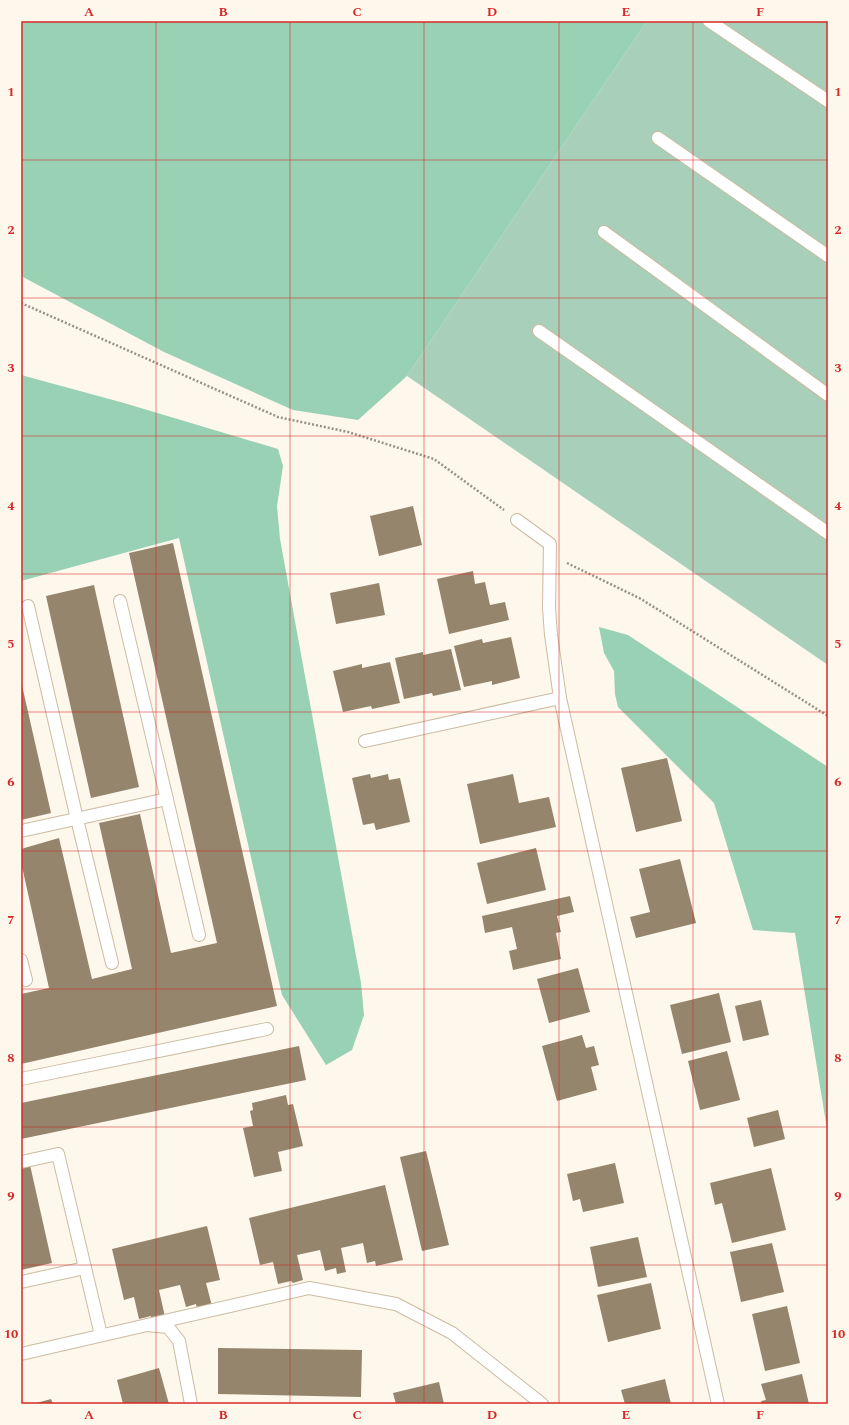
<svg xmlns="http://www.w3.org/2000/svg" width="849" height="1425" font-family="Spectral,serif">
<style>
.green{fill:#a7cfba}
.forest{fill:#98d1b3}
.building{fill:#94856c}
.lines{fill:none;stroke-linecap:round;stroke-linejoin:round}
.lane-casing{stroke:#cbbca1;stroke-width:14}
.path{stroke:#979186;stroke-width:2.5;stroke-dasharray:2 2;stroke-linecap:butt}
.lane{stroke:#fff;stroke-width:12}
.grid{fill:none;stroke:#d62828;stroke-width:1;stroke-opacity:0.55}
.neatline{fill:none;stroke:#d62828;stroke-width:1.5}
.grid-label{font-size:13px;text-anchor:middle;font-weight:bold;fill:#d62828}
</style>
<rect width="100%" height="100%" fill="#fef7ec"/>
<!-- green -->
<polygon class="green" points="647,21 828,21 828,665 407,376"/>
<!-- forest -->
<g class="forest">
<polygon points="21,21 647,21 407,376 358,420 293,410 164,352 21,276"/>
<polygon points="21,375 124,403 278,449 283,466 277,506 280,539 361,983 364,1015 352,1050 326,1065 282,995 179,538 21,581"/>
<polygon points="599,627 628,635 828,767 828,1135 795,933 753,930 714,803 618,707 615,694 614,671 604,653"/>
</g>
<!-- building -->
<g class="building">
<polygon points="413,506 422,545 379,556 370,516"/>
<polygon points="173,543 277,1006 21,1064 21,994 49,988 21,862 21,849 59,838 92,979 132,969 99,823 140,814 171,953 217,943 129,553"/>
<polygon points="473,571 475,584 485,582 490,605 505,602 509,620 449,634 437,579"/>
<polygon points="379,583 385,615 336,624 330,593"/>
<polygon points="94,585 139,787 91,798 46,596"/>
<polygon points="511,637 520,678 492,685 492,681 464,687 454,646 482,639 483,643"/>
<polygon points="451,649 461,690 433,696 432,693 404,699 395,658 423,652 423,655"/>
<polygon points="390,662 400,703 372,709 371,706 343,712 333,671 362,664 362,668"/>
<polygon points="21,681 51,813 21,820"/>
<polygon points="667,758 682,821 636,832 621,768"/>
<polygon points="370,774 371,778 388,774 389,780 400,778 410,822 376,830 374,823 363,825 352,778"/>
<polygon points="513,774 519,803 549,797 556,827 480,844 467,784"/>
<polygon points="536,848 546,890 487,904 477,863"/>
<polygon points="680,859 696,923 636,938 630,917 650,912 639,869"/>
<polygon points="570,896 574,912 557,916 561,932 556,933 561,959 513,970 509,951 517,949 512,927 485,933 482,916"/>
<polygon points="578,968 590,1012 549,1023 537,979"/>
<polygon points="719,993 731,1042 682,1054 670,1005"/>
<polygon points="761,1000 769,1035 743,1041 735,1006"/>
<polygon points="582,1035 586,1048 594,1046 599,1065 591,1067 597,1090 557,1101 542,1046"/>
<polygon points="299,1046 306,1080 21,1139 21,1103"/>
<polygon points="727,1051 740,1100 700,1110 688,1061"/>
<polygon points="286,1095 288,1105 293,1104 303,1146 278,1152 282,1171 254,1177 243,1128 253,1126 250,1111 253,1110 252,1103"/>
<polygon points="778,1110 785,1139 754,1147 747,1118"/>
<polygon points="426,1151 449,1245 422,1251 400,1157"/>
<polygon points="615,1163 624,1203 583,1212 580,1199 573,1201 567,1174"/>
<polygon points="30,1165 52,1263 21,1270 21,1167"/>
<polygon points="771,1168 786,1230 732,1243 722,1203 715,1205 710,1183"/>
<polygon points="385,1185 403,1260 376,1266 375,1261 367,1263 363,1243 341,1248 346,1272 337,1274 336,1268 325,1271 320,1250 297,1255 303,1280 293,1283 291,1281 278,1284 273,1262 260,1265 249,1218"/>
<polygon points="207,1226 220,1280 206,1283 212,1306 197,1309 196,1304 186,1307 180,1285 159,1290 165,1317 151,1320 151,1316 139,1319 134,1297 124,1300 112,1249"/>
<polygon points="638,1237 647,1277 598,1287 590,1247"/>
<polygon points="772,1243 784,1292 741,1302 730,1252"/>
<polygon points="651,1283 661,1329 608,1342 597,1295"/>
<polygon points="787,1306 800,1363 765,1371 752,1314"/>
<polygon points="218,1348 362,1350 361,1397 218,1394"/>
<polygon points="159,1368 169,1404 123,1404 117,1380"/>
<polygon points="802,1374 809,1404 762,1404 761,1401 766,1400 761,1384"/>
<polygon points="665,1379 671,1404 625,1404 621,1390"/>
<polygon points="439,1382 444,1404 396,1404 393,1393"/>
<polygon points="51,1399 53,1404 33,1404"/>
</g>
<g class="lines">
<!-- lane casing -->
<g class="lane-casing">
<g id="lane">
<polyline points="709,21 828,101"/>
<polyline points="658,138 828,256"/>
<polyline points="604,232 828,395"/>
<polyline points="539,331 828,533"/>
<polyline points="517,520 550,544 549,608 551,635 560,698 718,1404"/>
<polyline points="120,601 199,935"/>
<polyline points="28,606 77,819 112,963"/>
<polyline points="365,741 560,698"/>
<polyline points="21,831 167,799"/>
<polyline points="21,960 26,980"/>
<polyline points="21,1079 267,1029"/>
<polyline points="21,1162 58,1154 101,1335"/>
<polyline points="21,1282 85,1268"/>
<polyline points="147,1325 309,1288 396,1304 452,1333 542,1404"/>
<polyline points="21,1354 147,1325 168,1327 179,1341 191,1404"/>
</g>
</g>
<!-- path -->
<g class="path">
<polyline points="21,303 278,417 348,432 434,459 504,510"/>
<polyline points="567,563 641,599 828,716"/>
</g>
<!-- lane -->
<use href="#lane" class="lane"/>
</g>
<!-- grid -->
<path class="grid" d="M156 21V1404M290 21V1404M424 21V1404M559 21V1404M693 21V1404M21 160H828M21 298H828M21 436H828M21 574H828M21 712H828M21 851H828M21 989H828M21 1127H828M21 1265H828"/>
<!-- border -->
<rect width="849" height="1425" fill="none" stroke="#fef7ec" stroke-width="44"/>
<rect x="22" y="22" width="805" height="1381" class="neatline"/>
<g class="grid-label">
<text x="89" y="16">A</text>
<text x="223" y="16">B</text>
<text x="357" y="16">C</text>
<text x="492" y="16">D</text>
<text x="626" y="16">E</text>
<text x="760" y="16">F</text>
<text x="11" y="96">1</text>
<text x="838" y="96">1</text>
<text x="11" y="234">2</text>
<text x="838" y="234">2</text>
<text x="11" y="372">3</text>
<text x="838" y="372">3</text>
<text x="11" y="510">4</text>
<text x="838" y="510">4</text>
<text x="11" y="648">5</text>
<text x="838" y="648">5</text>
<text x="11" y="786">6</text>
<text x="838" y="786">6</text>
<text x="11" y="924">7</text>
<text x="838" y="924">7</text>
<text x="11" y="1062">8</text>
<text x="838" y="1062">8</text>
<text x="11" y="1200">9</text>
<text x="838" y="1200">9</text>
<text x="11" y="1338">10</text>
<text x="838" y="1338">10</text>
<text x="89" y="1419">A</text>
<text x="223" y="1419">B</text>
<text x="357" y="1419">C</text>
<text x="492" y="1419">D</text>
<text x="626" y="1419">E</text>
<text x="760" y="1419">F</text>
</g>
</svg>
